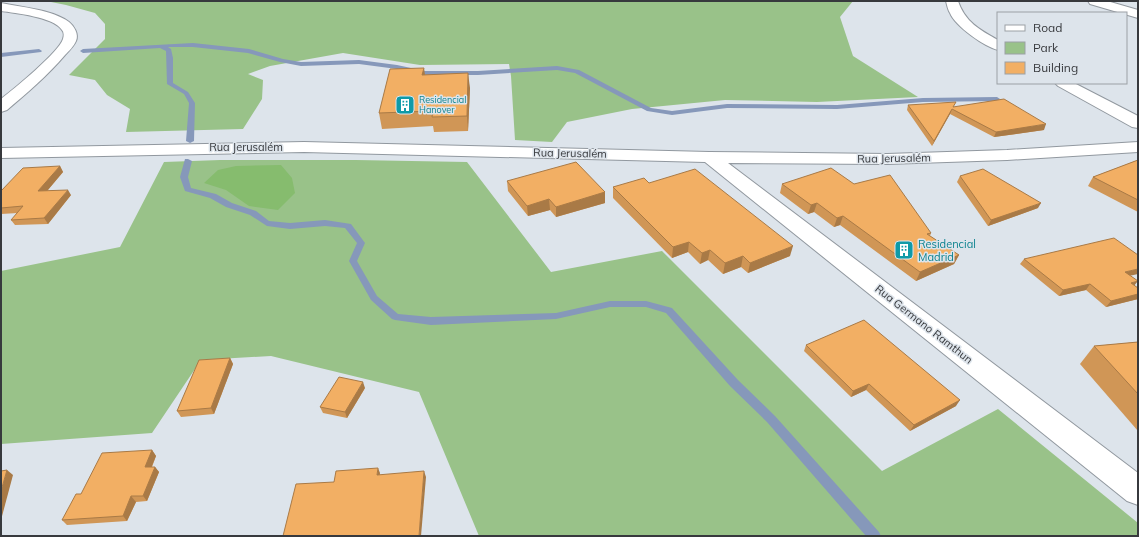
<svg xmlns="http://www.w3.org/2000/svg" width="1139" height="537" font-family="Mulish,sans-serif">
<style>
.green{fill:#99c289}
.forest{fill:#86bc6e}
.lines{fill:none;stroke-linecap:round;stroke-linejoin:round}
.stream{fill:#8698ba;fill-rule:evenodd}
.minor-casing{stroke:#91989f;stroke-width:2}
.minor{fill:#fff;fill-rule:evenodd}
.wall{fill:#d09656}
.shaded-wall{fill:#a97a46}
.building{fill:#f2af64;stroke:#a97a46}
.labels{text-anchor:middle;stroke-width:3;stroke-linejoin:round;paint-order:stroke}
.far-culture-label{font-size:9px;fill:#0d838f;stroke:#dde4eb;text-anchor:start}
.street-label{font-size:11px;fill:#37393d;stroke:#dde4eb}
.culture-label{font-size:11px;fill:#0d838f;stroke:#dde4eb;text-anchor:start}
</style>
<rect width="100%" height="100%" fill="#dde4eb"/>
<!-- green -->
<g class="green">
<polygon points="46,1 853,1 840,17 853,56 918,97 817,102 725,100 632,109 567,122 552,142 515,140 511,76 509,64 420,65 343,53 270,66 248,74 263,80 262,99 243,129 126,132 130,109 107,95 95,80 69,75 105,39 105,24 95,13 66,5"/>
<polygon points="220,160 356,160 467,162 551,272 662,251 882,471 998,409 1138,523 1138,536 479,536 419,392 271,356 201,360 152,433 1,444 1,271 120,247 164,162"/>
</g>
<!-- forest -->
<polygon class="forest" points="281,165 292,178 295,193 278,210 249,206 226,190 204,183 218,170 236,166"/>
<g class="lines">
<!-- stream -->
<g class="stream">
<polygon points="193,43 249,49 283,59 301,62 359,60 397,65 425,71 478,71 557,66 579,70 651,108 672,111 727,104 837,105 923,98 997,97 1000,99 997,101 923,102 837,109 727,108 672,115 647,111 575,73 557,70 478,75 425,75 397,69 359,64 301,66 280,62 248,53 193,47 168,47 171,49 173,58 173,83 188,92 195,103 194,141 190,143 186,141 189,103 184,94 167,84 166,51 160,48 83,53 80,51 83,49"/>
<polygon points="39,49 42,51 41,52 1,57 1,53"/>
<polygon points="185,159 188,159 192,161 188,177 191,188 216,194 232,203 256,211 269,221 290,223 325,220 351,224 365,243 357,261 377,296 398,314 431,317 556,313 610,301 646,301 672,308 738,380 775,416 879,532 881,536 866,536 767,422 730,386 666,313 646,307 610,307 556,319 431,325 395,320 392,319 371,300 349,261 357,243 345,228 325,226 290,229 267,226 250,215 226,207 210,198 185,191 180,177"/>
</g>
<!-- minor casing -->
<g class="minor-casing">
<g id="minor">
<path d="M946 1H958C965 22 980 30 998 40V50C985 47 955 26 950 13 948 10 947 5 946 1Z"/>
<polygon points="1088,1 1107,1 1138,10 1138,18 1090,4"/>
<path d="M1 3C21 7 53 10 69 22 74 26 79 34 76 41 74 46 69 51 65 55 47 76 27 93 7 110L1 112V99C14 89 59 52 63 39 64 36 64 32 62 30 54 17 15 13 1 11Z"/>
<polygon points="1055,83 1074,83 1138,116 1138,128 1132,127 1058,86"/>
<polygon points="304,142 709,152 887,154 1007,150 1138,142 1138,152 1007,160 887,164 728,163 1138,473 1138,505 1127,501 705,162 304,152 1,158 1,148"/>
</g>
</g>
<!-- minor -->
<use href="#minor" class="minor"/>
</g>
<!-- wall -->
<g class="wall">
<polygon points="425,75 470,88 468,131 434,132 433,126 382,129 379,113"/>
<polygon points="908,105 954,107 1044,130 994,137 950,114 932,146 907,110"/>
<polygon points="1138,160 1138,212 1088,186 1093,177"/>
<polygon points="60,166 63,172 47,191 71,195 48,224 15,225 11,220 18,213 1,214 1,191"/>
<polygon points="960,176 1038,208 988,226 957,182"/>
<polygon points="507,181 605,192 605,203 556,217 550,210 528,216 508,191"/>
<polygon points="649,183 790,256 748,273 741,267 723,274 708,260 700,264 688,252 672,258 613,198 613,187"/>
<polygon points="782,184 854,184 931,233 930,236 959,255 954,264 916,281 840,225 834,227 814,212 808,214 780,193"/>
<polygon points="1024,259 1130,276 1135,286 1138,288 1138,299 1106,307 1086,290 1059,296 1020,264"/>
<polygon points="1138,342 1138,431 1080,364 1094,346"/>
<polygon points="806,345 956,406 910,431 866,390 851,397 804,351"/>
<polygon points="230,358 233,364 214,414 181,417 177,411"/>
<polygon points="365,388 347,418 323,413 320,407"/>
<polygon points="152,450 156,456 152,467 155,467 159,472 147,501 136,502 127,521 67,525 62,520"/>
</g>
<!-- shaded-wall -->
<g class="shaded-wall">
<polygon points="424,68 426,82 422,75"/>
<polygon points="468,73 470,88 468,131 467,116"/>
<polygon points="952,109 950,114 932,146 934,141"/>
<polygon points="1046,124 1044,130 994,137 996,132"/>
<polygon points="60,166 63,172 42,197 38,191"/>
<polygon points="68,190 71,195 48,224 44,218"/>
<polygon points="605,192 605,203 556,217 556,207"/>
<polygon points="549,199 550,210 528,216 527,206"/>
<polygon points="817,203 814,212 808,214 811,205"/>
<polygon points="1041,203 1038,208 988,226 991,220"/>
<polygon points="843,216 840,225 834,227 837,218"/>
<polygon points="689,242 688,252 672,258 673,247"/>
<polygon points="793,246 790,256 748,273 750,263"/>
<polygon points="710,250 708,260 700,264 702,253"/>
<polygon points="959,255 954,264 916,281 920,272"/>
<polygon points="743,256 741,267 723,274 725,263"/>
<polygon points="1138,269 1138,274 1120,278 1125,272"/>
<polygon points="1138,281 1133,287 1131,283"/>
<polygon points="1090,284 1086,290 1059,296 1063,290"/>
<polygon points="1138,294 1138,299 1106,307 1111,301"/>
<polygon points="230,358 233,364 214,414 211,408"/>
<polygon points="363,382 365,388 347,418 345,412"/>
<polygon points="869,384 866,390 851,397 853,391"/>
<polygon points="960,400 956,406 910,431 914,425"/>
<polygon points="152,450 156,456 149,473 145,467"/>
<polygon points="155,467 159,472 147,501 143,496"/>
<polygon points="378,468 380,473 379,481 377,475"/>
<polygon points="7,470 13,475 1,520 1,491"/>
<polygon points="424,471 426,477 421,536 419,536"/>
<polygon points="131,496 136,502 127,521 123,516"/>
</g>
<!-- building -->
<g class="building">
<polygon points="424,68 422,75 468,73 467,116 432,117 433,111 379,113 390,69"/>
<polygon points="1004,99 1046,124 996,132 952,109 934,141 908,105 956,102 953,107"/>
<polygon points="1138,160 1138,200 1093,177"/>
<polygon points="576,162 605,192 556,207 549,199 527,206 507,181"/>
<polygon points="60,166 38,191 68,190 44,218 11,220 23,206 1,208 1,191 23,168"/>
<polygon points="831,168 854,184 890,175 931,233 927,234 959,255 920,272 843,216 837,218 817,203 811,205 782,184"/>
<polygon points="695,169 793,246 750,263 743,256 725,263 710,250 702,253 689,242 673,247 613,187 644,178 649,183"/>
<polygon points="983,169 1041,203 991,220 960,176"/>
<polygon points="1114,238 1138,255 1138,269 1125,272 1138,281 1131,283 1138,288 1138,294 1111,301 1090,284 1063,290 1024,259"/>
<polygon points="864,320 960,400 914,425 869,384 853,391 806,345"/>
<polygon points="1138,342 1138,394 1094,346"/>
<polygon points="230,358 211,408 177,411 199,360"/>
<polygon points="339,377 363,382 345,412 320,407"/>
<polygon points="152,450 145,467 155,467 143,496 131,496 123,516 62,520 76,494 81,494 102,453"/>
<polygon points="378,468 377,475 424,471 419,536 283,536 296,484 334,482 336,471"/>
<polygon points="7,470 1,491 1,471"/>
</g>
<!-- icons -->
<defs>
<g id="building-square" transform="scale(1)"><rect x="-9" y="-9" width="18" height="18" rx="4" fill="#0f9aa8" stroke="#dde4eb"/><path d="M-4-6H4V6H1V3H-1V6H-4ZM-2.5-4.3h1.7v1.8h-1.7ZM.8-4.3h1.7v1.8H.8ZM-2.5-1h1.7V.8h-1.7ZM.8-1h1.7V.8H.8Z" fill="#fff"/></g>
</defs>
<g fill-rule="evenodd">
<use href="#building-square" x="405" y="105"/>
<use href="#building-square" x="904" y="250"/>
</g>
<g class="labels">
<!-- far-culture labels -->
<g class="far-culture-label">
<text x="419" y="103">Residencial<tspan x="419" dy="10">Hanover</tspan></text>
</g>
<!-- street labels -->
<g class="street-label">
<text x="246" y="151">Rua Jerusalém</text>
<text transform="translate(570 153) rotate(1)" y="4">Rua Jerusalém</text>
<text transform="translate(894 158) rotate(-1)" y="4">Rua Jerusalém</text>
<text transform="translate(924 324) rotate(38)" y="4">Rua Germano Ramthun</text>
</g>
<!-- culture labels -->
<g class="culture-label">
<text x="918" y="248">Residencial<tspan x="918" dy="13">Madrid</tspan></text>
</g>
</g>
<!-- border -->
<rect width="1139" height="537" fill="none" stroke="#37393d" stroke-width="4"/>
<!-- legend -->
<rect x="997" y="12" width="130" height="72" fill="#dde4eb" stroke="#9ba0a5"/>
<rect x="1005" y="25" width="20" height="6" fill="#ffffff" stroke="#9ba0a5"/>
<text x="1033" y="32" font-size="12" fill="#37393d">Road</text>
<rect x="1005" y="42" width="20" height="12" fill="#99c289" stroke="#9ba0a5"/>
<text x="1033" y="52" font-size="12" fill="#37393d">Park</text>
<rect x="1005" y="62" width="20" height="12" fill="#f2af64" stroke="#9ba0a5"/>
<text x="1033" y="72" font-size="12" fill="#37393d">Building</text>
</svg>
